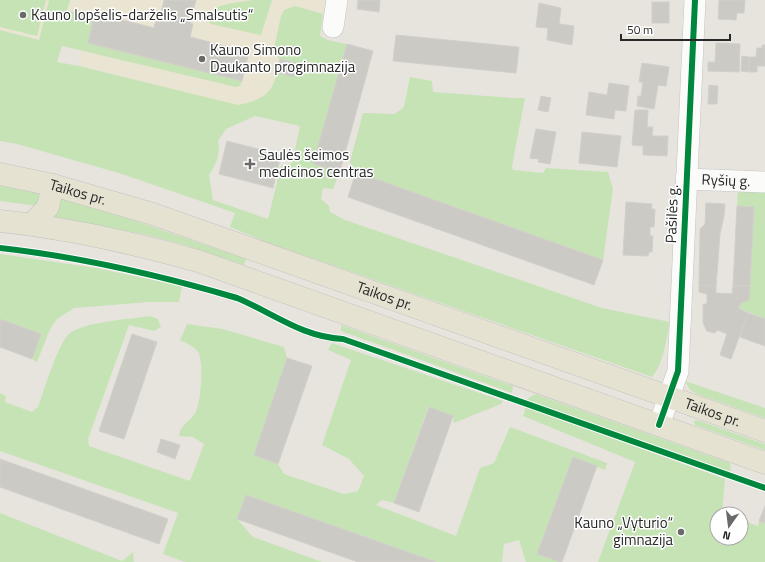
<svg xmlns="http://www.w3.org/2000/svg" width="765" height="562" font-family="'Titillium Web',sans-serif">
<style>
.education{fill:#eae4d2}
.green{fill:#c6e3b6;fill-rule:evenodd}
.building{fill:#cccac5;stroke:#d2cfca}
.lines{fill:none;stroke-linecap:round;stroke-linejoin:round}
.minor-casing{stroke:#c4c3c4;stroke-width:22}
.major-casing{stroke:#c3c2c0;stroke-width:23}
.minor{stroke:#fbfbfa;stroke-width:21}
.major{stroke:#e6e2d2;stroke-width:22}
.cycleway-casing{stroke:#fff;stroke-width:8}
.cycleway{stroke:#00873e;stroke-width:6}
.poi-dot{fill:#6b6a68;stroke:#fff;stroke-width:1.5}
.labels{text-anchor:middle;stroke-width:3;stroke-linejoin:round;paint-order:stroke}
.poi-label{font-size:15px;fill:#282828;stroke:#fff;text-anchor:start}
.street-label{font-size:15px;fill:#282828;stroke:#fff}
</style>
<rect width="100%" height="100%" fill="#e7e4de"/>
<!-- education -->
<g class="education">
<polygon points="0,0 49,0 39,40 0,30"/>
<polygon points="70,0 326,0 319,36 328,40 307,123 79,66 82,46 59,41"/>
</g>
<!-- green -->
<g class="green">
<polygon points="0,0 46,0 37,36 0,27"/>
<path d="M49 0H70L67 10 95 17 88 43 242 81 240 86 236 87 62 46 57 62 79 66 238 105C260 100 272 96 277 72L292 76 296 63 280 59 273 53 281 16 284 10 295 6 323 14 320 36 328 40 347 44 313 164 340 171 333 189 323 188 321 199 329 206 330 212 345 220 602 308 670 322C666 340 664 363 652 377L266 242 230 227 235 213 122 174 17 144 0 141V30L39 40ZM255 116 300 126 292 163 281 166 268 219 213 200 209 175C216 165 221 153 218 141L226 129Z"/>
<path d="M253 0H272L261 35 211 24 205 19C211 3 238 3 253 0Z"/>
<polygon points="410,77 432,81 433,92 512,98 525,98 512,166 513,170 543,173 546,168 608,172 613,189 603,260 356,172 350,162 363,113 395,114 404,107"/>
<polygon points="0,184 41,193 37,206 0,201"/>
<polygon points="738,188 765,190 765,319 738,308 741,303 749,299 754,207 737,206"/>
<polygon points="58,197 136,221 246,259 244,265 185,245 143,234 52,217"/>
<polygon points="0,254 96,268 182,286 179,302 149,302 74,308 57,319 50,329 37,362 32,359 41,334 0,319"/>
<path d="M150 316 158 319 161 327 154 331 129 325 88 439 89 446 190 481 204 444 193 437 179 436C180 424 192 421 196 411 201 401 204 362 198 352 194 346 186 343 180 340L187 324 223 329 284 347 287 358 254 455 278 464 284 474 344 494 358 491 364 476 349 459 322 445 351 360 328 350 332 343 503 401 501 404 454 423 453 416 428 407 394 503 382 500 376 505 456 536 480 468 494 463 510 427 607 463 605 470 573 458 537 554 560 562H526L519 540 504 544 502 562H436L246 495 237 519 253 537 322 562H185L163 554 178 513 0 451V393L6 396 5 402 32 412 38 407C44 391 58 343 69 334 82 322 131 319 150 316Z"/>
<polygon points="341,325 513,386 512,393 341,331"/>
<polygon points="685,381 765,408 765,418 699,395 690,390"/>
<polygon points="535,394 730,463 731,472 526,400"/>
<polygon points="526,407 725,479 722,514 717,514 717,538 741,538 741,520 758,526 759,521 765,523 765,562 598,562 635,462 523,416"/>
<polygon points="697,420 765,444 765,450 695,425 694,421"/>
<polygon points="0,513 122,561 133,552 134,562 0,562"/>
</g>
<!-- building -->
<g class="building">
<polygon points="164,0 196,0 190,23 193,24 190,37 249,52 242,81 88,43 95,13 154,28 157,16 160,17"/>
<polygon points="358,0 380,0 379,12 357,9"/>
<polygon points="719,0 745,0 744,13 737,13 736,20 718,19"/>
<rect x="652" y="2" width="17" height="21"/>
<polygon points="539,3 561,8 559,24 574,26 572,45 547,40 548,28 536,27"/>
<polygon points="396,35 519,47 516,73 393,61"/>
<polygon points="716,43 740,44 739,72 708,71 708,62 715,62"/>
<polygon points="347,44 373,51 340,171 313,164"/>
<polygon points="762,45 765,45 765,66 757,66 757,72 749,72 749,57 756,57 757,48 762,48"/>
<polygon points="742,56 749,57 749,72 741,71"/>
<polygon points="280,59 296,63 293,77 277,72"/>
<polygon points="642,63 669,67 666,86 658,85 654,109 637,106 638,96 641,96 643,82 639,82"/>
<polygon points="609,83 629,86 626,111 615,110 614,119 586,115 589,92 607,95"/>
<polygon points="709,85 718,86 717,104 708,104"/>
<polygon points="541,96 551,98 548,112 538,110"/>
<polygon points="635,110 648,110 647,127 653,127 652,136 668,136 667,156 643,155 643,146 632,145"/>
<polygon points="536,129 556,132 550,164 538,162 539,159 530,158"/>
<polygon points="582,132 621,136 617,167 579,163"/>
<polygon points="227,141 281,155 273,188 219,174"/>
<polygon points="356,172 603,260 594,285 348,197"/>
<polygon points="626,202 652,204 651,209 655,209 654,227 650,227 650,236 653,236 652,252 649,252 648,256 623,255"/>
<polygon points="706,203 725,204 724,216 720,234 716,286 699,285 700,229 705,224"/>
<polygon points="737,206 754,207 750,286 733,286"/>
<polygon points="699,285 716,286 716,293 732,294 733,286 750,286 749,300 741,303 738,308 748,313 731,359 720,355 727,334 718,330 714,333 707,331 703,323 703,304 707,304 707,294 699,292"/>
<polygon points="748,313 765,319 765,346 740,337"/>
<polygon points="0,319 41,334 32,359 0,347"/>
<polygon points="132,334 157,342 124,439 99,431"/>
<polygon points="287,358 312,366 278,464 254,455"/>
<polygon points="429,407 453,416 419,512 394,503"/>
<polygon points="161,439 180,445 175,459 157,452"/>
<polygon points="573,457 597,466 562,562 560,562 537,554"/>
<polygon points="0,459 168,519 159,544 0,487"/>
<polygon points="246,495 263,501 436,562 358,562 237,519"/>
<polygon points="765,506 765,523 759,521"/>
</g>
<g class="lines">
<!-- minor casing -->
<g class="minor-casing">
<g id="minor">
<polyline points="333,27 337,0"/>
<path id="s1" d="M686 179 765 182"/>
<polyline points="659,425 678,371 695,0"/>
</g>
</g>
<!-- major casing -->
<g class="major-casing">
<g id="major">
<path id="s2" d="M0 174 53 185 153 214 765 431"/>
<path d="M0 221C67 228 134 243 198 261L765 463"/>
<polyline points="32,224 48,207 53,185"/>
</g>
</g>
<!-- minor -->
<use href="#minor" class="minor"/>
<!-- major -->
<use href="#major" class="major"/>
<!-- cycleway casing -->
<g class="cycleway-casing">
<g id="cycleway">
<path d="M0 248C81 257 159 275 237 298 273 313 302 337 343 339L765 488"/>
<polyline points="659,425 678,371 695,0"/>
</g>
</g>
<!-- cycleway -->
<use href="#cycleway" class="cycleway"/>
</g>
<!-- markers -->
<g class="poi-dot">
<circle cx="23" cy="15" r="4"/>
<circle cx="202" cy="59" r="4"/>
<path d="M248 158h4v4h4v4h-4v4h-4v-4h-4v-4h4z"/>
<circle cx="681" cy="532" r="4"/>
</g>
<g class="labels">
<!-- poi labels -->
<g class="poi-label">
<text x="31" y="20">Kauno lopšelis-darželis „Smalsutis“</text>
<text x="210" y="55">Kauno Simono<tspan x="210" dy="17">Daukanto progimnazija</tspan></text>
<text x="259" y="160">Saulės šeimos<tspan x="259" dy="17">medicinos centras</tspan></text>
<text x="673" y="528" text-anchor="end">Kauno „Vyturio“<tspan x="673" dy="17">gimnazija</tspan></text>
</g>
<!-- street labels -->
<g class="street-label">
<text dy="5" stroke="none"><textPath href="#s1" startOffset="40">Ryšių g.</textPath></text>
<text dy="5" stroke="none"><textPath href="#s2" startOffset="80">Taikos pr.</textPath></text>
<text transform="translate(672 214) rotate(-88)" y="5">Pašilės g.</text>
<text dy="5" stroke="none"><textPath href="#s2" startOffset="404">Taikos pr.</textPath></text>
<text dy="5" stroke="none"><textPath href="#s2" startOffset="752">Taikos pr.</textPath></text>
</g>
</g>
<!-- north arrow -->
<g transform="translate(729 526) rotate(194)"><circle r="19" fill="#ffffff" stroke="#a9a9a9"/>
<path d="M0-3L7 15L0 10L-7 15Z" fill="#6b6a68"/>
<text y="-6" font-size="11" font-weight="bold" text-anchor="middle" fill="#282828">N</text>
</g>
<!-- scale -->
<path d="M621 34v6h109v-6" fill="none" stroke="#282828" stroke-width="2"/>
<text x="627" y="34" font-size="12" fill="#282828" stroke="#ffffff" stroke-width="3" paint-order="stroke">50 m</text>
</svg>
